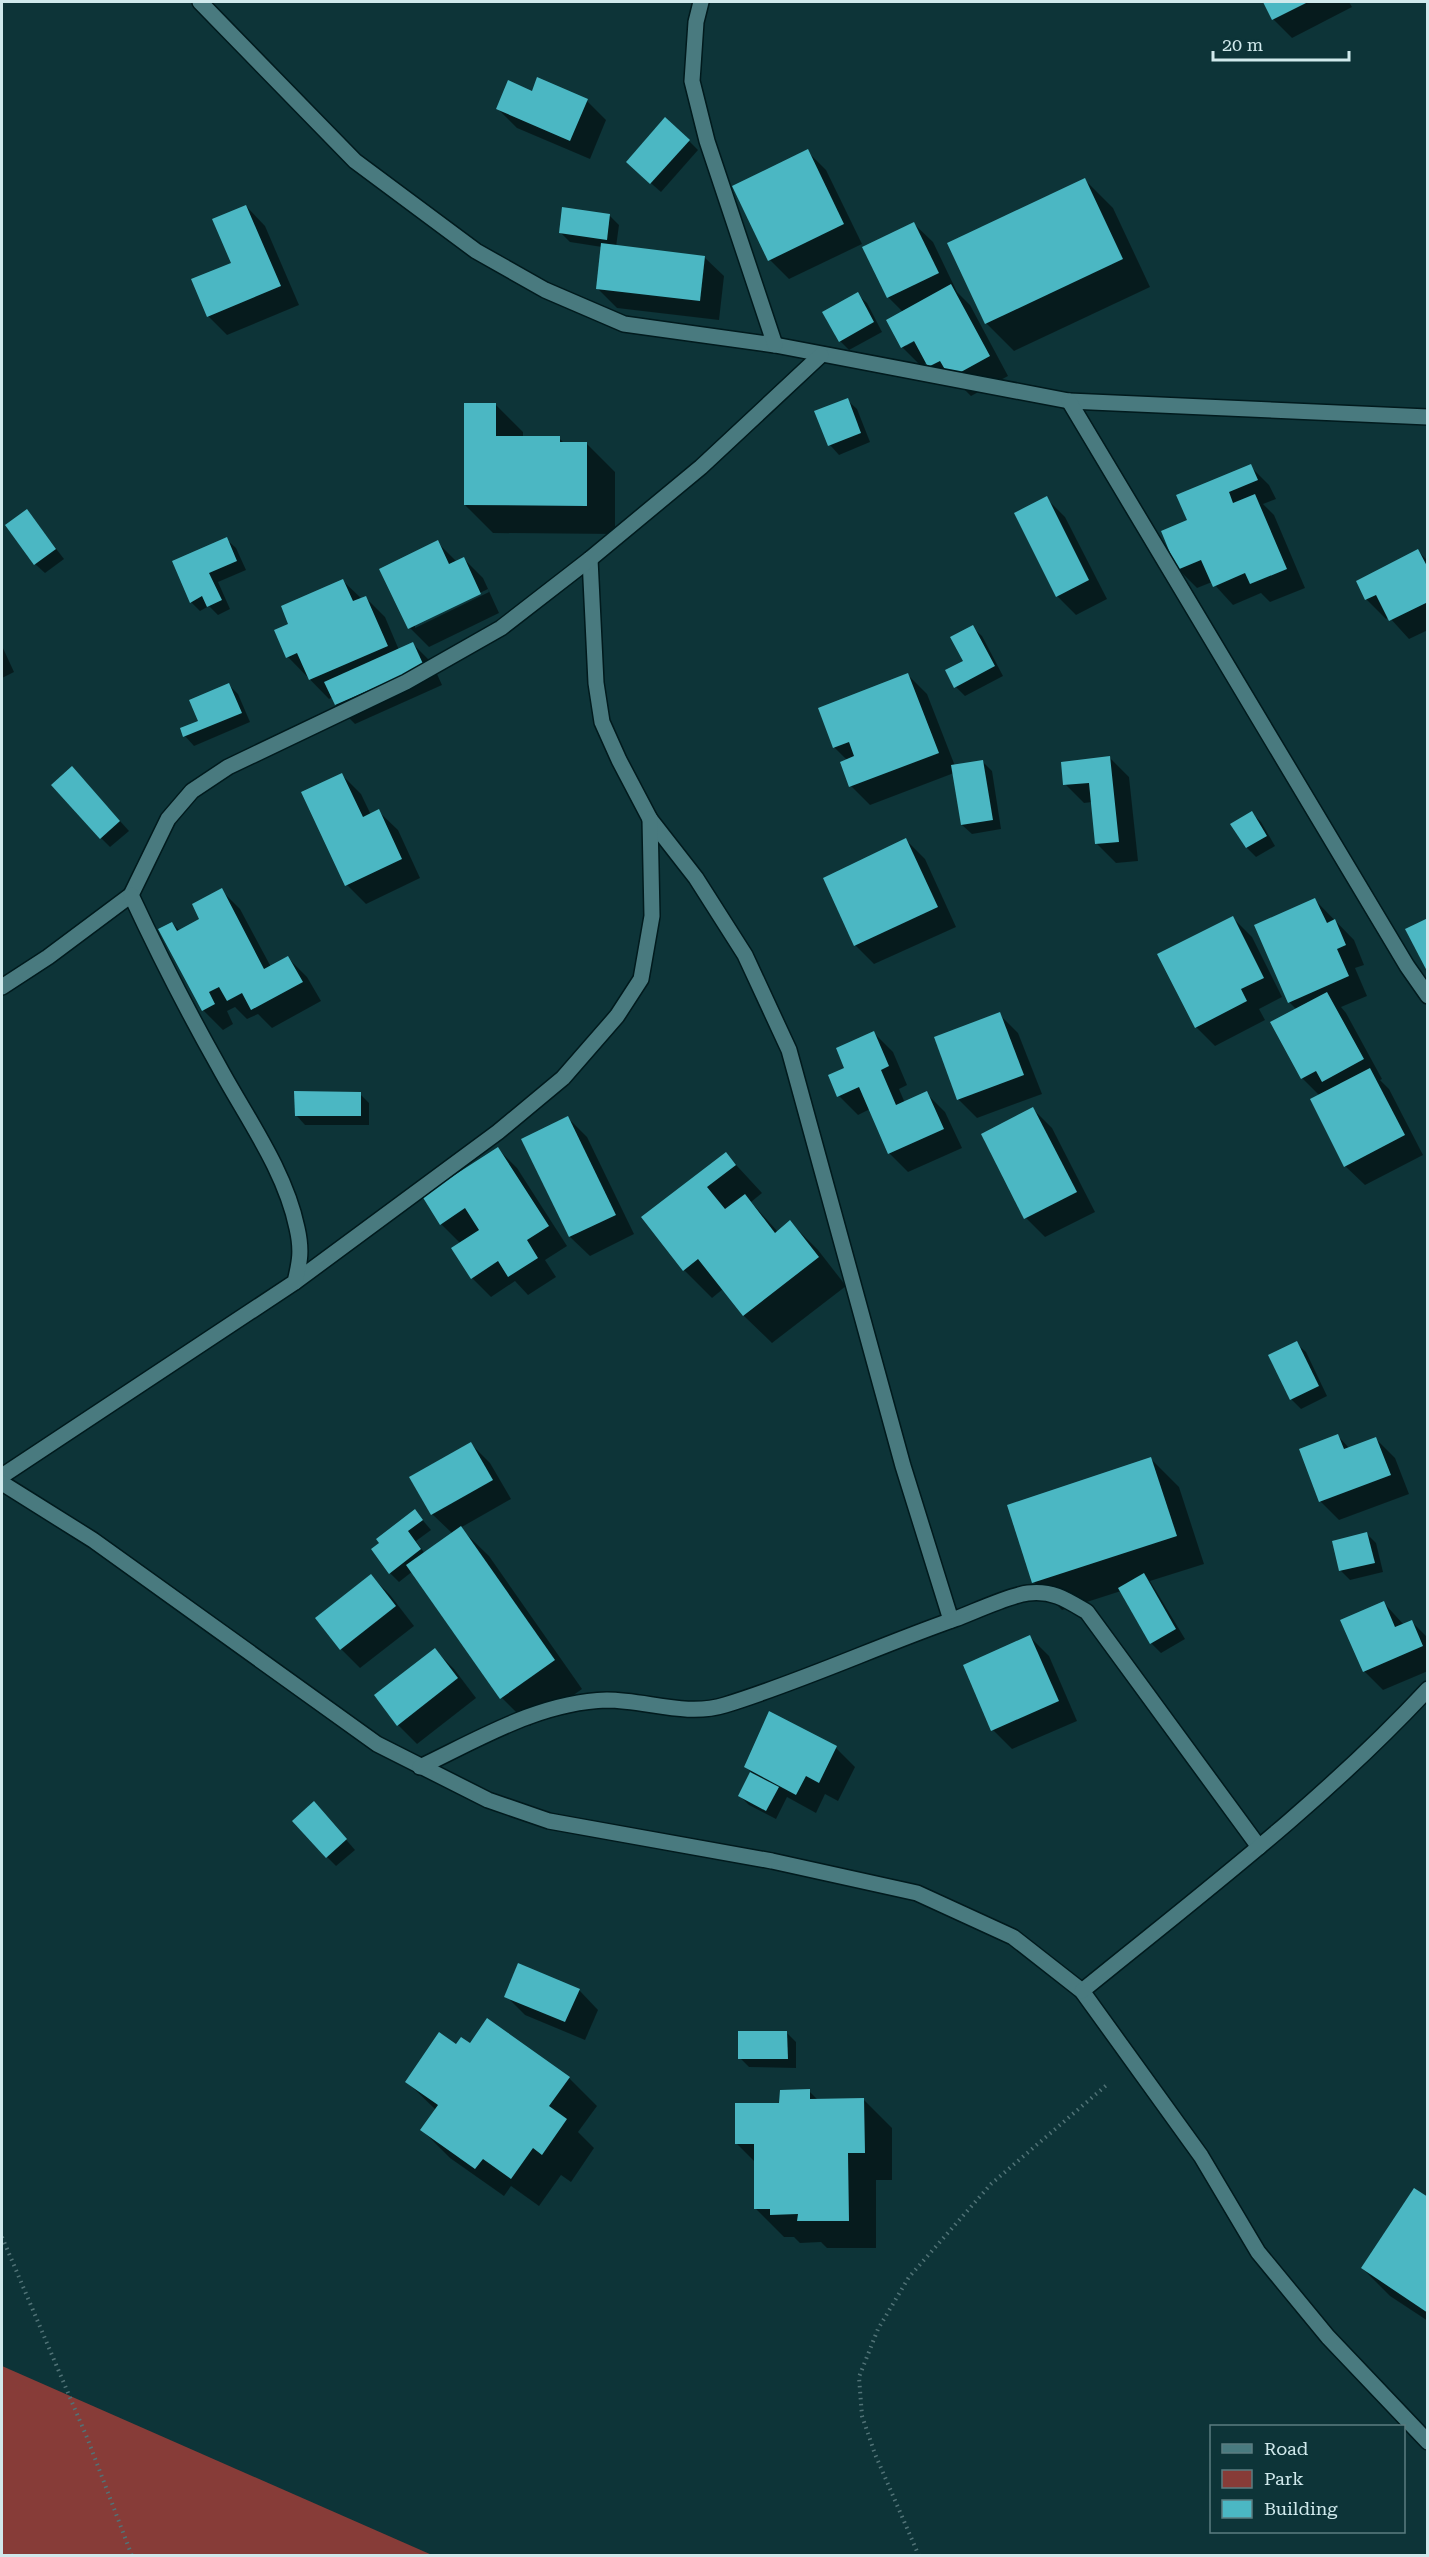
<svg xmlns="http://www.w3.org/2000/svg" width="1429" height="2557" font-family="'Roboto Serif',serif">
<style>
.green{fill:#873c38}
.shadow{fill:#0007;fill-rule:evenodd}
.building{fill:#4bb7c3}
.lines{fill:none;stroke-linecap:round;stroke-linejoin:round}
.minor-casing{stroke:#011a1d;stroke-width:18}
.path{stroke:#517377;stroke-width:4;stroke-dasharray:1.5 4.5;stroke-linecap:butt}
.minor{stroke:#497a7f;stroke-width:15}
</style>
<rect width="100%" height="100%" fill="#0d3438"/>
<!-- green -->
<polygon class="green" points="2,2366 432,2555 2,2555"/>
<!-- shadow -->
<g class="shadow">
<polygon points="1264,2 1349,2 1352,7 1292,38 1273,19"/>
<polygon points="538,79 587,101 606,120 590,159 517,128 498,109 532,93"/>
<polygon points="689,141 698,150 661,192 637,171"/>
<polygon points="807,151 826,170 862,244 789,279 770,260 734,186"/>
<polygon points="1085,180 1113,208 1150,287 1014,351 986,323"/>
<polygon points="246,206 265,226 299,305 227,335 208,316 233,264"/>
<polygon points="610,216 619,225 616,247 704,257 724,276 719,320 617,308 598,289 602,247 570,242 561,233"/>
<path d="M913 223 933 242 957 292 970 305 1008 376 971 396 956 381 948 385 927 362 921 366 902 347 903 312 888 297ZM921 338 906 346V343Z"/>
<polygon points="857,294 867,303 882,332 849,350 840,341"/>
<polygon points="847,400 857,409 870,442 839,455 830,445 816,412"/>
<polygon points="495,404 523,432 523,437 559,438 565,444 587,444 615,472 615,534 493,533 465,505"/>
<polygon points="1250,466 1269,485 1276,499 1263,504 1274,515 1305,588 1270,602 1261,593 1233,605 1212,582 1197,588 1178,569 1189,520"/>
<polygon points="1046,498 1065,517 1107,599 1076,615 1057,596"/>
<polygon points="27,511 64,559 45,573 35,564"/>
<polygon points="226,539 236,548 246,570 218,582 230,609 218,615 209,606 200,611 191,602"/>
<path d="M437 542 456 561 464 559 483 578 499 613 429 647 410 628 381 569ZM488 589 489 592 415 628V624Z"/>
<polygon points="1418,551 1428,561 1428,630 1409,639 1389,617 1386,619 1366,599 1358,581"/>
<polygon points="343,581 362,599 366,598 385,617 399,650 413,644 432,663 442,685 355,724 336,705 333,697 329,699 288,657 290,624"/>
<polygon points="972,627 982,636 1003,676 965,696 956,687 965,662"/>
<polygon points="2,646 14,672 2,678"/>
<polygon points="908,675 927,694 955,766 982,761 992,771 1001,829 972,834 962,825 954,773 870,805 851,786 847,760 834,747"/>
<polygon points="229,685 238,694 250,722 194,746 185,736 182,729 200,722"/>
<polygon points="1110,758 1129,777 1138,861 1116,863 1097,844 1092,802 1084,803 1065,784"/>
<polygon points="342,775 361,794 371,815 378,811 398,830 420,878 366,904 347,885"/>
<polygon points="81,778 129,831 110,847 101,838"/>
<polygon points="1252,813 1261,822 1275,846 1256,857 1247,848 1232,824"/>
<polygon points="906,840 925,859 956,927 874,964 855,945"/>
<polygon points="221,890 240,909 271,967 288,958 307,977 321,1001 272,1028 258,1014 247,1019 235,1007 227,1011 233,1024 223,1030 204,1011 160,929 172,923 180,931 201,919"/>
<polygon points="1315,900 1354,940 1364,965 1355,968 1367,996 1341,1007 1346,1013 1382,1079 1380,1080 1389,1089 1423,1155 1365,1185 1345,1166 1320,1096 1302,1078 1297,1010 1289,1002 1256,925"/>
<polygon points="1233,918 1252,937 1282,997 1259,1009 1265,1020 1215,1046 1196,1027"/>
<polygon points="999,1014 1018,1033 1042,1094 977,1118 958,1099"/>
<polygon points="874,1033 893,1052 907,1085 899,1089 905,1103 926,1093 945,1112 962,1148 908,1172 889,1153 870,1109 858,1115 839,1096 846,1069"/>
<polygon points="360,1094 369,1103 369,1125 305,1125 296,1115"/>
<polygon points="1033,1109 1052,1128 1095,1212 1045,1237 1026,1218"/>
<polygon points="568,1118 587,1137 634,1234 590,1256 570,1237 523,1140"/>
<polygon points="498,1149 517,1168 567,1246 545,1260 556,1277 528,1295 515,1281 491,1297 472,1278 461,1244 441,1224"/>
<polygon points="726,1154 762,1193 751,1202 778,1232 790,1222 818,1250 846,1286 772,1343 744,1316 723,1289 712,1298 684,1270 643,1218"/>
<polygon points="1296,1343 1306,1352 1327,1396 1301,1409 1292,1400 1270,1355"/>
<polygon points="1338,1436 1350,1449 1376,1439 1395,1458 1409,1494 1339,1520 1320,1501"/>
<polygon points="471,1444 490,1463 511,1499 460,1528 489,1556 582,1689 530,1726 502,1698 413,1571 399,1582 390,1573 415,1511 431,1530 416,1541 425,1554 453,1534 432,1514"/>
<polygon points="1151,1459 1179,1487 1204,1564 1150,1581 1185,1639 1161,1653 1151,1643 1121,1591 1062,1610 1034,1582"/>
<polygon points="1367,1534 1376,1543 1383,1572 1350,1580 1341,1571 1333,1542"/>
<polygon points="371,1576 390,1595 414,1626 360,1668 341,1649 317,1618"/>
<polygon points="1384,1603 1404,1625 1411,1621 1428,1638 1428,1671 1383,1690 1364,1671"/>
<polygon points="1030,1637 1049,1656 1077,1721 1012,1749 993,1730"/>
<polygon points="435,1650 454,1669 476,1698 417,1744 398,1725"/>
<polygon points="836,1748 855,1767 838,1801 825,1794 816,1813 787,1797 776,1819 749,1805 739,1795 752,1773 745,1766"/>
<polygon points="323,1813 355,1850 336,1866 327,1857"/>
<polygon points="579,1990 598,2010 585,2040 525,2015 506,1996"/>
<polygon points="787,2033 796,2042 796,2068 749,2067 740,2058"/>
<polygon points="470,2046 569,2078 597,2106 578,2132 594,2148 571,2182 561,2175 539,2206 511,2186 504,2196 450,2158 422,2130 436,2110 407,2082"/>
<polygon points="809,2091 818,2100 864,2100 892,2128 892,2180 876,2180 876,2248 827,2248 821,2242 800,2243 794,2237 784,2237 756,2209 755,2162 737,2144 781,2104"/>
<polygon points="1428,2199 1428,2321 1390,2296 1362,2268"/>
</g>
<!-- building -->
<g class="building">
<polygon points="1263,2 1308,2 1272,20"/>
<polygon points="537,77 588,99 570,141 496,109 508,80 532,91"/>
<polygon points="665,117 690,140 650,184 626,162"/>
<polygon points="808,149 844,224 768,261 732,186"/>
<polygon points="1085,178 1123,259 985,324 947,243"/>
<polygon points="246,205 281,286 207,317 191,279 231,263 212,219"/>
<polygon points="562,207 610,214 607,240 559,233"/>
<polygon points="914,222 939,273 887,298 862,247"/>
<polygon points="601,243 705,256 700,301 596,289"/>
<polygon points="951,284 990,356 950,378 940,361 928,367 914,341 901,348 886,320"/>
<polygon points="858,292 874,322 839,342 822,312"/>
<polygon points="848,398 861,433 828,446 814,411"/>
<polygon points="464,403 496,403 496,436 560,436 560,442 587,442 587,506 464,505"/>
<polygon points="1251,464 1258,480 1229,492 1233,503 1255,494 1287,569 1250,584 1245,573 1213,587 1201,560 1177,570 1161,531 1187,520 1176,495"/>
<polygon points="1047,496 1089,580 1056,597 1014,513"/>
<polygon points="27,509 56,549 34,565 5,525"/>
<polygon points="227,537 237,561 209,573 222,600 207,607 202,596 190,603 172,561"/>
<polygon points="438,540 449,564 464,557 481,594 408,629 379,569"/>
<polygon points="1418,549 1428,568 1428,602 1389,621 1376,595 1365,600 1356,581"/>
<polygon points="343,579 353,601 366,596 388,646 309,680 297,653 286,658 274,630 288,624 281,606"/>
<polygon points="973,625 995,666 954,688 945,670 963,661 950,637"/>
<polygon points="413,642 424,666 335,705 324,682"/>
<polygon points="908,673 939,753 849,787 840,762 854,756 849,742 833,748 818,708"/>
<polygon points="229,683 242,713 183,737 180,728 198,721 189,700"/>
<polygon points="1110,756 1119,842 1095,844 1089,783 1063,785 1061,762"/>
<polygon points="983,760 993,820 961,825 951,765"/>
<polygon points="72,766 120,821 100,839 51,785"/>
<polygon points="342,773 363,817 379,809 402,859 345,886 301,792"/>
<polygon points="1252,811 1267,836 1246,848 1230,824"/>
<polygon points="906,838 938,907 854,946 823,878"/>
<polygon points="222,888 264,969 288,956 303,982 251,1010 242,993 227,1001 219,987 209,992 215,1004 202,1011 158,929 172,922 177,931 199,919 192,904"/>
<polygon points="1315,898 1327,923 1335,919 1346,945 1337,949 1349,976 1288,1003 1254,925"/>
<polygon points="1233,916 1264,978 1241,989 1247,1001 1195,1028 1157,954"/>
<polygon points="1428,918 1428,973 1405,929"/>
<polygon points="1327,992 1364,1059 1322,1082 1316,1071 1301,1079 1270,1022"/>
<polygon points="1000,1012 1024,1075 957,1100 934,1037"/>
<polygon points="874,1031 889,1066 881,1070 896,1105 927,1091 944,1129 888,1154 859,1087 837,1097 828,1075 844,1068 836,1048"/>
<polygon points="1370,1068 1405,1135 1344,1167 1310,1099"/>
<polygon points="294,1091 361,1092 361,1116 295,1116"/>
<polygon points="1033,1107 1077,1192 1024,1219 981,1134"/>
<polygon points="568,1116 616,1215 569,1237 521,1139"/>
<polygon points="498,1147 549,1226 527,1240 538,1258 508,1277 498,1261 471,1279 451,1248 479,1230 465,1208 440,1225 422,1196"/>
<polygon points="726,1152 736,1165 707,1187 725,1209 745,1194 775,1233 790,1220 819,1257 743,1316 698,1259 683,1271 641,1217"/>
<polygon points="1297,1341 1319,1386 1290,1400 1268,1355"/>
<polygon points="1338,1434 1344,1449 1376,1437 1391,1475 1319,1502 1299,1449"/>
<polygon points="471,1442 493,1480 431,1515 409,1477"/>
<polygon points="1151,1457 1177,1536 1032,1583 1007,1505"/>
<polygon points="415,1509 423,1520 408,1531 421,1549 389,1574 371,1549 379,1543 376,1539"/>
<polygon points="461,1526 555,1660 500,1699 406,1565"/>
<polygon points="1367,1532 1375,1563 1339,1571 1332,1541"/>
<polygon points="1144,1573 1176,1629 1150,1644 1118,1588"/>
<polygon points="371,1574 396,1606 340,1650 315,1618"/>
<polygon points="1384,1601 1395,1627 1412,1620 1423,1646 1363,1672 1340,1620"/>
<polygon points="1030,1635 1059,1701 991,1731 963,1665"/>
<polygon points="435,1648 458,1678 397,1726 374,1695"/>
<polygon points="769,1711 837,1746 819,1783 806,1776 796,1795 744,1767"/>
<polygon points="750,1772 779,1787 766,1811 738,1796"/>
<polygon points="314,1801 347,1839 326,1858 292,1821"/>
<polygon points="518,1963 580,1989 565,2022 504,1997"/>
<polygon points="487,2018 570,2077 549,2106 567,2119 542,2155 533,2148 511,2179 483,2159 475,2169 420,2130 438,2105 405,2082 439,2032 456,2044 461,2037 470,2043"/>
<polygon points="738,2031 787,2031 788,2059 738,2059"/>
<polygon points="810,2089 810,2099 864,2098 865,2153 848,2153 849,2221 797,2221 798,2214 770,2215 770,2209 754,2209 754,2144 735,2144 735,2103 779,2103 780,2090"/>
<polygon points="1414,2188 1428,2197 1428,2313 1361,2268"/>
</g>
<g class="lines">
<!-- minor casing -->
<g class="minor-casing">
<g id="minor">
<polyline points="200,2 355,161 476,251 545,290 624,324 775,345 1069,401 1428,417"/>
<polyline points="701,2 696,22 692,81 707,141 775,345"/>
<polyline points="1069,401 1407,966 1428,996"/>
<polyline points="590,559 596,683 602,722 619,760 650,819 696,878 745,955 789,1050 903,1466 951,1620"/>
<polyline points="2,987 48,957 131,895 168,819 192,791 228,767 406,682 501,628 590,559 701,467 821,355"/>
<polyline points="295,1282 498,1132 563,1078 617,1016 641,979 652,916 650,819"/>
<path d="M2 1476 295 1282C300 1261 302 1250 297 1228 285 1170 246 1117 218 1065 187 1010 158 953 131 895"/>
<polyline points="2,1483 93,1540 377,1744 488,1800 549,1821 772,1861 917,1893 1013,1937 1082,1991 1201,2156 1258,2252 1328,2337 1428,2442"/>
<path d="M420 1767C479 1739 539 1702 607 1700 646 1700 686 1717 725 1705 803 1681 878 1646 955 1619 974 1612 1010 1595 1028 1593 1053 1590 1067 1600 1087 1612L1259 1847"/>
<path d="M1082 1991C1200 1895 1324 1801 1428 1689"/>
</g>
</g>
<!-- path -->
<g class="path">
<polyline points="2,2237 88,2440 132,2556"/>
<polyline points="919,2556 875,2454 862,2416 859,2377 878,2329 909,2277 991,2184 1109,2083"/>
</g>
<!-- minor -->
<use href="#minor" class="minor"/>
</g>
<!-- border -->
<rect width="1429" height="2557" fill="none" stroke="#d0e9ec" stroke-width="6"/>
<!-- legend -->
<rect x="1210" y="2425" width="195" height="108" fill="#0d3438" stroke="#5b7c80" stroke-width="1.5"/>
<rect x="1222" y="2444" width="30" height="9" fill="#497a7f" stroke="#5b7c80" stroke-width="1.5"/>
<text x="1264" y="2455" font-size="18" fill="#d0e9ec">Road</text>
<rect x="1222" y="2470" width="30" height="18" fill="#873c38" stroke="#5b7c80" stroke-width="1.5"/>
<text x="1264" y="2485" font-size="18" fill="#d0e9ec">Park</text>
<rect x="1222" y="2500" width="30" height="18" fill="#4bb7c3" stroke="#5b7c80" stroke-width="1.5"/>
<text x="1264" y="2515" font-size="18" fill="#d0e9ec">Building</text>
<!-- scale -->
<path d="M1213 51v9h136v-9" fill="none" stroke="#d0e9ec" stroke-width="3"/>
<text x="1222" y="51" font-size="18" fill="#d0e9ec" stroke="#0d3438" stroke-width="4.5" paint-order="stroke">20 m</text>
</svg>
